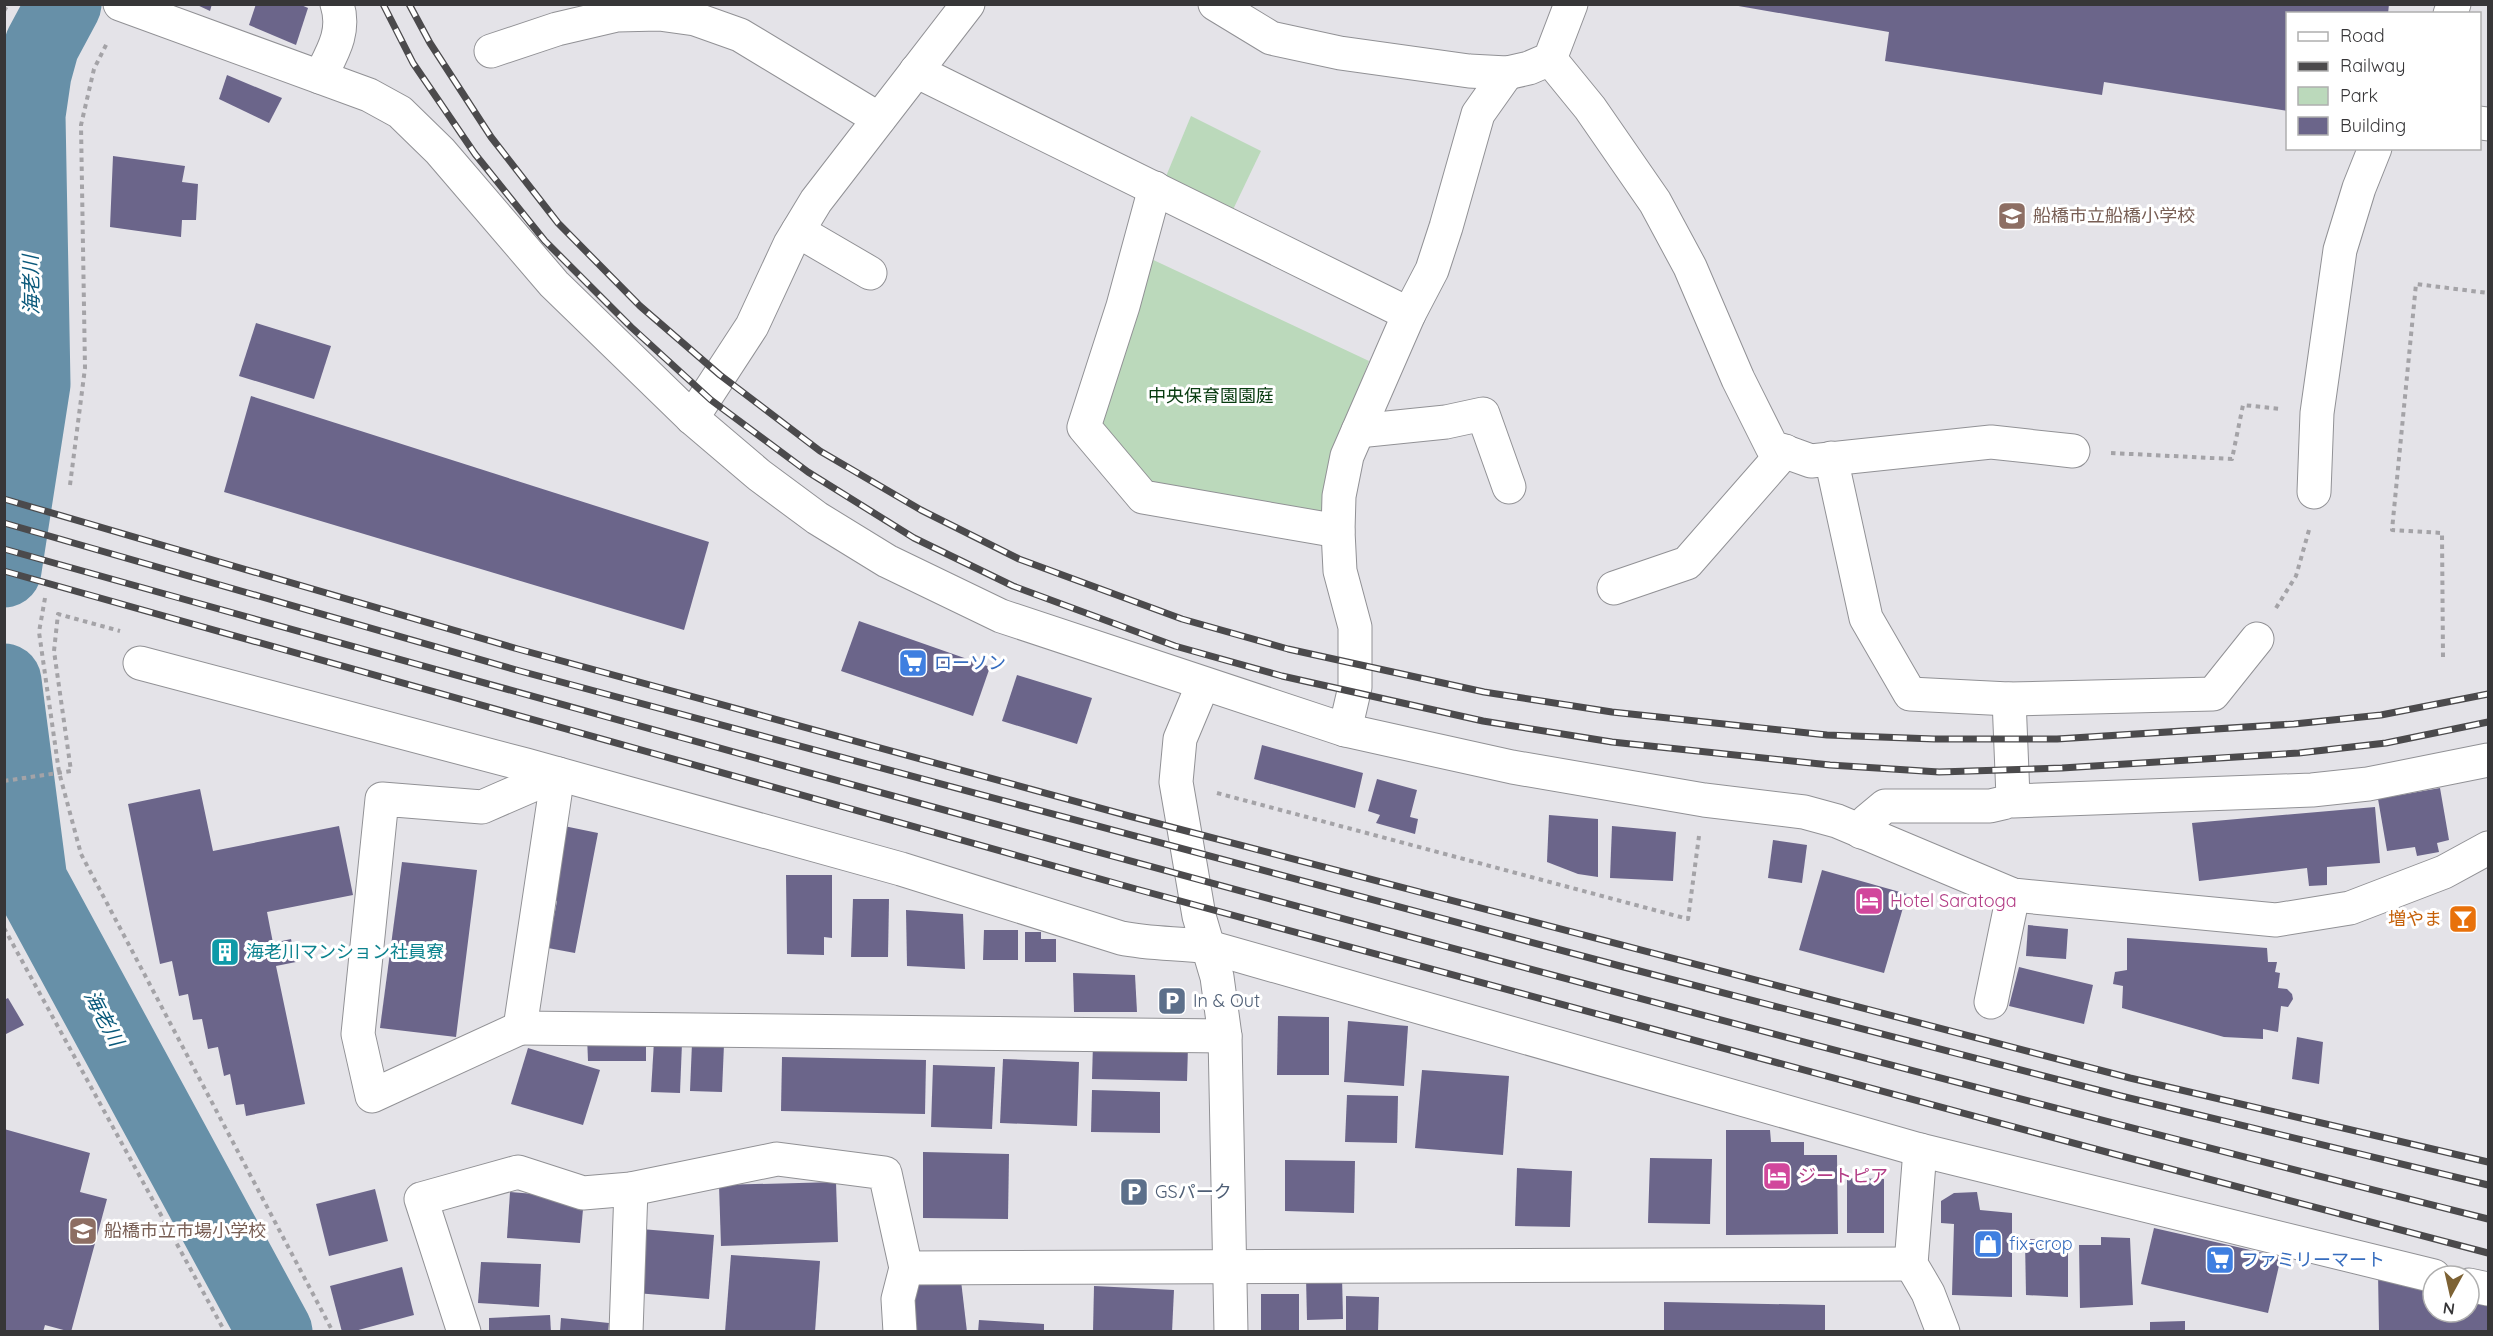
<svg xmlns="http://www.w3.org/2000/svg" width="2493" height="1336" font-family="Quicksand,'Noto Sans JP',sans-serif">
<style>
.green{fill:#bbd9bb}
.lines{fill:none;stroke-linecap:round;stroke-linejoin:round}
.river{stroke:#6790a8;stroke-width:75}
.building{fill:#6b658a}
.minor-casing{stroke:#919195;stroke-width:35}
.path{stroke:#a4a3a7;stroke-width:4;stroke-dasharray:4.5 4.5;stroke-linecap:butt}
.minor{stroke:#fff;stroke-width:33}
.rail-casing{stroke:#4b4a4c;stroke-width:7}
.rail{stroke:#fff;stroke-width:4.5;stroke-dasharray:14;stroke-linecap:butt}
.labels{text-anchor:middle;stroke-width:6;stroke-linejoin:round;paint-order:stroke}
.education-label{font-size:18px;fill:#785e54;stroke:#fff;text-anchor:start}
.park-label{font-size:18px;fill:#073b0f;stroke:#fff}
.shop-label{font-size:18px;fill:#366cbe;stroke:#fff;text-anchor:start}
.hotel-label{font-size:18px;fill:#b23c85;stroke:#fff;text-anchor:start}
.food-label{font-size:18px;fill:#c56008;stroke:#fff;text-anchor:end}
.culture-label{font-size:18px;fill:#0d838f;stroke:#fff;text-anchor:start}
.service-label{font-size:18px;fill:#4e5e75;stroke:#fff;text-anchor:start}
.water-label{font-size:20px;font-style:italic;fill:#0a597b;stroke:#fff}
</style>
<rect width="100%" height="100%" fill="#e4e3e8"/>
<!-- green -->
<g class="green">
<polygon points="1191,116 1261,151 1229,218 1162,186"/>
<polygon points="1147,257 1369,361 1335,451 1322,517 1144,482 1095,429"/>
</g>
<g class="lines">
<!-- river -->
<g class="river">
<polyline points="4,570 33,384 28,115 34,74 42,45 64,4"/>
<polyline points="4,681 30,881 275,1332"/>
</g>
</g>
<!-- building -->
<g class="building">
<polygon points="195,4 212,4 210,11"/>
<polygon points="256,4 299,4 308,8 296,45 249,25"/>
<polygon points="1727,4 2389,4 2388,14 2288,14 2288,111 2104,82 2102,95 1885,61 1889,32"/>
<polygon points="227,75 282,98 269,123 219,99"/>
<polygon points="113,156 185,166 182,182 198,184 196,220 182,220 181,237 110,227"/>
<polygon points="256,323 331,346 314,399 239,376"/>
<polygon points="251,396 709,542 684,630 224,492"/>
<polygon points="859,621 990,667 973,716 841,671"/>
<polygon points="1017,675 1092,698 1077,744 1002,721"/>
<polygon points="1262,745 1363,773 1355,808 1254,779"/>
<polygon points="1377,779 1417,790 1410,817 1418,819 1415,834 1376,823 1380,815 1368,811"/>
<polygon points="2440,788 2449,840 2437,843 2439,852 2417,856 2415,847 2387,851 2378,799"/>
<polygon points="200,789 213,851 339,826 353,895 267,912 273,943 291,939 296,962 276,966 305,1104 246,1116 244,1104 236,1105 230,1074 224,1076 218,1047 208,1049 202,1019 193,1020 188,994 179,996 172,961 160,964 128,804"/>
<polygon points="2375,807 2380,863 2327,867 2327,885 2309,886 2307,868 2199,881 2192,823"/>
<polygon points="1549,815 1598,819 1598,877 1578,874 1547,862"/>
<polygon points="564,826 598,833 575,953 548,948 557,901 549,899"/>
<polygon points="1612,826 1676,832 1673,881 1610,878"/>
<polygon points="1773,840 1807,845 1802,883 1768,878"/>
<polygon points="402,862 477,870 456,1037 380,1028"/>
<polygon points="1822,870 1907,894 1884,973 1799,950"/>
<polygon points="786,875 832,875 832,938 824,937 824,955 787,954"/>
<polygon points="853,899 889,899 888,957 851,957"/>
<polygon points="906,910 963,914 965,969 907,966"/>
<polygon points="2028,925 2068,929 2066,959 2026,956"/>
<polygon points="984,930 1018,930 1018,960 983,960"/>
<polygon points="1025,932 1041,932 1041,939 1056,939 1056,962 1025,962"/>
<polygon points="2127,938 2267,948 2268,962 2277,962 2275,972 2280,973 2278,988 2287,989 2292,994 2293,999 2288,1007 2281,1006 2278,1032 2263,1029 2263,1039 2224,1037 2122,1008 2123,986 2113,984 2115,972 2127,970"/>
<polygon points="2019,967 2093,985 2084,1024 2009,1006"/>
<polygon points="1073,973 1135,975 1137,1012 1074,1012"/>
<polygon points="8,998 24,1025 4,1035 4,1000"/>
<polygon points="1278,1016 1329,1017 1329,1075 1277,1075"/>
<polygon points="1348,1021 1408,1026 1404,1086 1344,1082"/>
<polygon points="646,1035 646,1061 588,1061 587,1036"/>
<polygon points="2297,1037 2323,1042 2319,1084 2292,1079"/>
<polygon points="654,1041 682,1043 680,1093 651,1092"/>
<polygon points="692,1043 724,1044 722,1092 690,1091"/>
<polygon points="1093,1043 1188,1046 1187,1081 1092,1079"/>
<polygon points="528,1048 600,1070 583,1125 511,1104"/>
<polygon points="782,1057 926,1060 925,1114 781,1111"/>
<polygon points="1003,1059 1079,1062 1077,1126 1000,1123"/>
<polygon points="933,1065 995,1067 992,1129 931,1127"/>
<polygon points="1422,1070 1509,1076 1503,1155 1415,1148"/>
<polygon points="1092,1090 1160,1092 1160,1133 1091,1132"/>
<polygon points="1347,1095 1398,1096 1397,1143 1345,1142"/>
<polygon points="4,1129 90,1153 80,1192 107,1199 71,1332 45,1325 43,1332 4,1332"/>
<polygon points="1726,1130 1770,1130 1771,1142 1804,1142 1804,1155 1837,1155 1838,1234 1726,1235"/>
<polygon points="923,1152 1009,1154 1008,1219 923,1218"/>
<polygon points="1650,1158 1712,1159 1710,1224 1648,1223"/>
<polygon points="1285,1160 1355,1161 1354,1213 1285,1211"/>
<polygon points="1517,1168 1572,1171 1570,1227 1515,1226"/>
<polygon points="1847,1178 1884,1179 1884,1233 1847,1233"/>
<polygon points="836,1182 838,1242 721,1246 719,1185"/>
<polygon points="375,1189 388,1241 329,1256 316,1204"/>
<polygon points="510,1192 584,1198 580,1243 507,1238"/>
<polygon points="1977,1192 1980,1210 2012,1213 2012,1297 1952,1295 1954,1224 1941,1223 1941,1201 1954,1193"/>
<polygon points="2154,1228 2281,1257 2268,1313 2141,1284"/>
<polygon points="641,1229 714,1235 709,1299 636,1293"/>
<polygon points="2101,1237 2130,1238 2133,1305 2080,1308 2079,1245 2101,1245"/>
<polygon points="2025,1239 2068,1240 2068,1297 2026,1295"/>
<polygon points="731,1255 820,1261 815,1332 725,1332"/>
<polygon points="481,1262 541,1264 539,1307 478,1303"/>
<polygon points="402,1267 414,1315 351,1332 342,1332 330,1286"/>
<polygon points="960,1272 967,1332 910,1332 904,1278"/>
<polygon points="2378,1272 2433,1287 2433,1312 2469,1312 2469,1297 2488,1303 2488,1332 2379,1332"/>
<polygon points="1342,1276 1343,1319 1307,1320 1306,1277"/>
<polygon points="1094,1286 1174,1290 1172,1332 1093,1332"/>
<rect x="1261" y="1294" width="38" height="38"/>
<polygon points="1346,1296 1379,1297 1378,1332 1346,1332"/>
<polygon points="1664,1302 1825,1305 1825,1332 1664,1332"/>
<polygon points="550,1315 551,1332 489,1332 489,1318"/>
<polygon points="561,1318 609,1323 608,1332 560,1332"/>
<polygon points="979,1320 1044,1324 1044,1332 978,1332"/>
<polygon points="2185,1321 2185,1332 2150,1332 2150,1322"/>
</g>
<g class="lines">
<!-- minor casing -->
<g class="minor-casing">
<g id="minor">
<polyline points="120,4 369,95 400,112 440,151 554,284 692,418 759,475 817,518 887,561 1001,616 1345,730 1512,767 1704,800 1804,812 1837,821 2013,895 2276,920 2350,908 2444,872 2488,848"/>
<polyline points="1215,4 1271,38 1340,53 1469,71 1507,73 1529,68 1550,59 1571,4"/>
<polyline points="2450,14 2454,4"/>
<polyline points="491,51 557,29 617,15 659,14 695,19 740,35 879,119"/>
<polyline points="1550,59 1590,108 1655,202 1690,267 1738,379 1772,447 1811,461 1991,442 2073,451"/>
<polyline points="916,71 1409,314"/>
<path d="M320 77C332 53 346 32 337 4"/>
<polyline points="2480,123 2488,124"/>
<polyline points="1155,188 1123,306 1084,427 1143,497 1338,531"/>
<polyline points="798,231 870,273"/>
<polyline points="692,418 752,326 790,244 816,201 968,4"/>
<polyline points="1358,431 1446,422 1483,414 1509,487"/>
<polyline points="1831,458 1866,618 1910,694 2009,699 2213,694 2257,639"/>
<polyline points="2314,492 2317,413 2340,250 2359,188 2375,148"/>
<polyline points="1614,588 1687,563 1785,451"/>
<path d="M140 663 526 765 901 869 1121 938C1150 944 1179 943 1209 947L1920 1150 2434 1276"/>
<polyline points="1203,684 1180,739 1176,782 1199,916 1217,977 1225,1036 1231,1332"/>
<polyline points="1345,730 1355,687 1355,627 1340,571 1338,531 1339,496 1347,456 1409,314 1432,270 1446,227 1478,114 1507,73"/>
<polyline points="558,774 520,1028 1225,1036"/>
<polyline points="2013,801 2312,790 2368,784 2488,760"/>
<polyline points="1861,832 1867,821 1885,806 1990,806 2003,803 2013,797 2009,699"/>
<polyline points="1991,1002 2013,895"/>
<polyline points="520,1028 372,1096 358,1034 382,799 482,807 558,774"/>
<polyline points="1920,1150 1911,1264 1928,1293 1943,1332"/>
<polyline points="906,1268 1911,1264"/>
<polyline points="2469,1285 2488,1289"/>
<polyline points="464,1332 421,1199 518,1172 583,1193 631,1189 777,1159 885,1173 906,1268 898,1299 900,1332"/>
<polyline points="626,1332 631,1189"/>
</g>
</g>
<!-- path -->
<g class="path">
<polyline points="4,11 8,4"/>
<polyline points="2111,453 2232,459 2243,405 2281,409"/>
<polyline points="70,485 85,368 81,125 94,69 108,41"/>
<polyline points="45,598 39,632 59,772 81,854 333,1332"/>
<polyline points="2276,608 2296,576 2309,530"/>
<polyline points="2443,657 2442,533 2392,530 2416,284 2488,293"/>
<polyline points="4,781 71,771 54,651 58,614 120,631"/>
<polyline points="1217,793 1688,919 1699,836"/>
<polyline points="4,928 225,1332"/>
</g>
<!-- minor -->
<use href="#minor" class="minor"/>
<!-- rail casing -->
<g class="rail-casing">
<g id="rail">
<polyline points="383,4 413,63 475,154 545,241 631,327 711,400 808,472 914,538 1013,586 1175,646 1282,676 1483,721 1612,742 1830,765 1939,772 2062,768 2299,753 2386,743 2488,722"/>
<polyline points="409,4 430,43 491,137 558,223 640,306 720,375 820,451 921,510 1019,559 1182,619 1288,649 1484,692 1612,712 1827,735 1934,739 2057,739 2294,724 2381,715 2488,694"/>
<polyline points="4,499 518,649 1129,816 2130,1078 2488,1162"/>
<polyline points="4,523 520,671 1620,966 2121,1096 2488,1185"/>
<path d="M4 549C830 780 1657 1009 2488 1219"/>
<polyline points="4,571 1136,889 2114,1154 2488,1253"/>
</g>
</g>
<!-- rail -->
<use href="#rail" class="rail"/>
</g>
<!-- icons -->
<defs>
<g id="school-square" transform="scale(1.5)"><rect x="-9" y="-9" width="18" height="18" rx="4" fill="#8d6e63" stroke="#fff"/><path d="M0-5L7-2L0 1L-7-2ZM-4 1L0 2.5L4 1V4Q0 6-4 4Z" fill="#fff"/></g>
<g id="supermarket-square" transform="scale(1.5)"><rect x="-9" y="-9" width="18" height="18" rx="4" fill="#3f7fe0" stroke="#fff"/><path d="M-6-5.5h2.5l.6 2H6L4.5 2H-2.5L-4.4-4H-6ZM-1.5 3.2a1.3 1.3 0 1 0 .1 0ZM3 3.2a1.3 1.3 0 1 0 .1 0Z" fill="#fff"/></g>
<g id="hotel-square" transform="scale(1.5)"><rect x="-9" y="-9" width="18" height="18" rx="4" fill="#d1479c" stroke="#fff"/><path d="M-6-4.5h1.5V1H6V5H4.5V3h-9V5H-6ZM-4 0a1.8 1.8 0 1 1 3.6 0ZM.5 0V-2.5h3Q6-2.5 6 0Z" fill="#fff"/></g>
<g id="bar-square" transform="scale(1.5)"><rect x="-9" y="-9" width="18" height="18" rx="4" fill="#e8710a" stroke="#fff"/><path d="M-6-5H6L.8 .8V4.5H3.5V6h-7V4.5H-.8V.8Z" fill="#fff"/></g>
<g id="building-square" transform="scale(1.5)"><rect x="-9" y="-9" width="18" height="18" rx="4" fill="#0f9aa8" stroke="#fff"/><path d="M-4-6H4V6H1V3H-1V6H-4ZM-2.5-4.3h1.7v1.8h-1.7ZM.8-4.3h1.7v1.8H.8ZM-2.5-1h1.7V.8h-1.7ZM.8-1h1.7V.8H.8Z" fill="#fff"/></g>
<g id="parking-square" transform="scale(1.5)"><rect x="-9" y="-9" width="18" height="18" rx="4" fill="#5c6f8a" stroke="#fff"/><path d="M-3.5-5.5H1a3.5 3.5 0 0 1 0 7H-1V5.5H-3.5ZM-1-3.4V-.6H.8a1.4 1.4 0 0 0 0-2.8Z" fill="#fff"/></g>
<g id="shop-square" transform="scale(1.5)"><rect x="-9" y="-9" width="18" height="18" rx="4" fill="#3f7fe0" stroke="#fff"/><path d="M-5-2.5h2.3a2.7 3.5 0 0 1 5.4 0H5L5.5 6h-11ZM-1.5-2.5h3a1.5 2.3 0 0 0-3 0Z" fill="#fff"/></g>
</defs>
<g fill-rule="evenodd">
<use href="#school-square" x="2012" y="216"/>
<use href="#supermarket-square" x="913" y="663"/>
<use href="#hotel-square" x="1869" y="901"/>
<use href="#bar-square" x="2463" y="919"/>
<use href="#building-square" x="225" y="952"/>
<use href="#parking-square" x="1172" y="1001"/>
<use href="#hotel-square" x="1777" y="1176"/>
<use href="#parking-square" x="1134" y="1192"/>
<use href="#school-square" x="83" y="1231"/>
<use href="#shop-square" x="1988" y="1244"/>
<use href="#supermarket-square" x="2220" y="1260"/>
</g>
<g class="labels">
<!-- education labels -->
<g class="education-label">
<text x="2033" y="222">船橋市立船橋小学校</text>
<text x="104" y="1237">船橋市立市場小学校</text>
</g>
<!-- park labels -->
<g class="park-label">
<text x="1211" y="402">中央保育園園庭</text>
</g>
<!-- shop labels -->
<g class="shop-label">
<text x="934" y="669">ローソン</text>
<text x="2009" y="1250">fix-crop</text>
<text x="2241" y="1266">ファミリーマート</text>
</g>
<!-- hotel labels -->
<g class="hotel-label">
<text x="1890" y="907">Hotel Saratoga</text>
<text x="1798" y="1182">ジートピア</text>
</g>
<!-- food labels -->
<g class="food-label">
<text x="2442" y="925">増やま</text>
</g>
<!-- culture labels -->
<g class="culture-label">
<text x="246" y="958">海老川マンション社員寮</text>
</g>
<!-- service labels -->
<g class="service-label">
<text x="1193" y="1007">In &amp; Out</text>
<text x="1155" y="1198">GSパーク</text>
</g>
<!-- water labels -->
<g class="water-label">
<text transform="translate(31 285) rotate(-91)" y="7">海老川</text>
<text transform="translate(104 1018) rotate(62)" y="7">海老川</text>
</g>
</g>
<!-- border -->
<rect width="2493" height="1336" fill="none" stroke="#373638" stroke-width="12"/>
<!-- legend -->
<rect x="2286" y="12" width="195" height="138" fill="#ffffff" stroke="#afafaf" stroke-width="1.5"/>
<rect x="2298" y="32" width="30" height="9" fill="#ffffff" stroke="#afafaf" stroke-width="1.5"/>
<text x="2340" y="42" font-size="18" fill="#373638">Road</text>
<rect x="2298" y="62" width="30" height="9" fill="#4b4a4c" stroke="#afafaf" stroke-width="1.5"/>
<text x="2340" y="72" font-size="18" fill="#373638">Railway</text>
<rect x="2298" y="87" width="30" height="18" fill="#bbd9bb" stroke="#afafaf" stroke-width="1.5"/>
<text x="2340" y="102" font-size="18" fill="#373638">Park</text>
<rect x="2298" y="117" width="30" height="18" fill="#6b658a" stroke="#afafaf" stroke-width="1.5"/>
<text x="2340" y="132" font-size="18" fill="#373638">Building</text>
<!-- north arrow -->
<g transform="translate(2451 1294) rotate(188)"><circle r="28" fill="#ffffff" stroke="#afafaf" stroke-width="1.5"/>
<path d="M0-4.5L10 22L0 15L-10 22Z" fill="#7d6234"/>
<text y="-9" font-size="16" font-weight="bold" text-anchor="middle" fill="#373638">N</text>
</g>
</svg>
